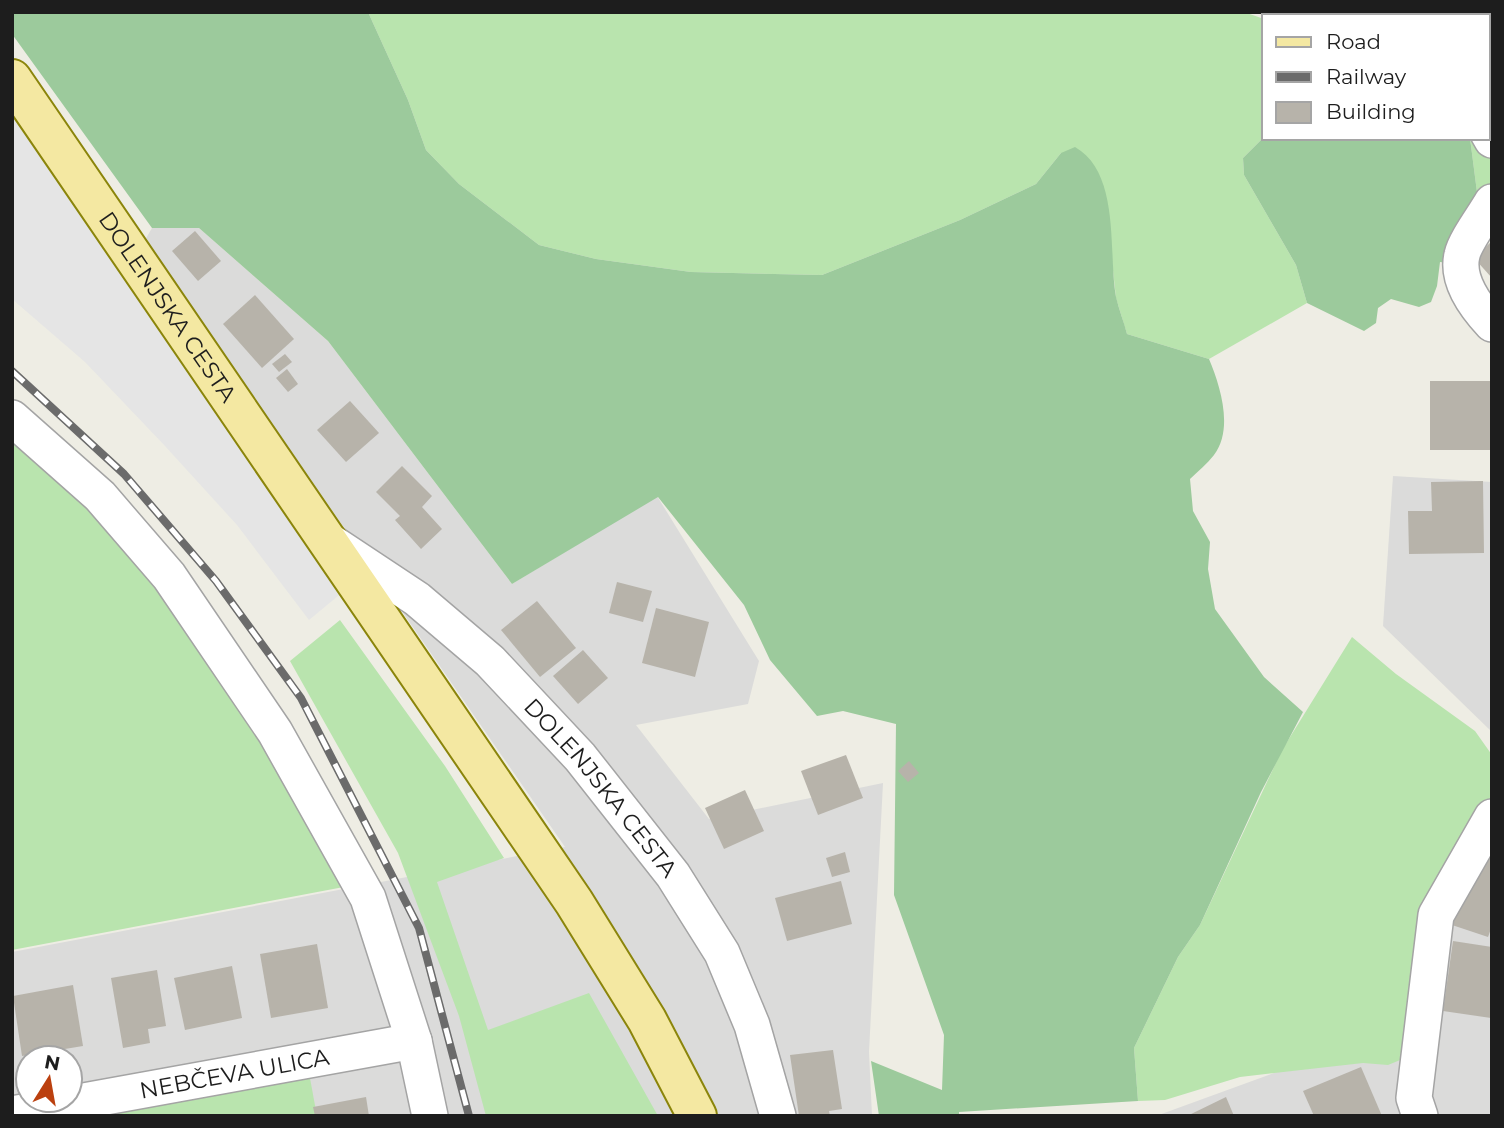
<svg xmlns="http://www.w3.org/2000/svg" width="1504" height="1128" font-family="Montserrat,sans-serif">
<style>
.residential{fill:#dbdbda;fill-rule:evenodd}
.grass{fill:#b9e4ae}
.forest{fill:#9cca9c}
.parking{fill:#e5e5e5}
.building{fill:#b7b3aa}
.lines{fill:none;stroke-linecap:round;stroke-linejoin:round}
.minor-casing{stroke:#a4a4a4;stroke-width:38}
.major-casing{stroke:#8b850b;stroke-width:42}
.minor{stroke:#fff;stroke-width:35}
.major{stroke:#f4e8a2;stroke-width:38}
.rail-casing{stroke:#6b6b6b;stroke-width:8}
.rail{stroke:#fff;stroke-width:5;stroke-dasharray:16;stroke-linecap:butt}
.labels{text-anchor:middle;stroke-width:5;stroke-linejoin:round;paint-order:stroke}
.street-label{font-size:23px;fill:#1d1d1d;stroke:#fff}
</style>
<rect width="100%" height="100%" fill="#eeede4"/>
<!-- residential -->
<g class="residential">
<path d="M152 228H199L328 341 512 584 657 496 759 661 748 704 636 725 709 819 883 783 869 1052 872 1116H12V952L565 847 145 240ZM28 1058H70V1100H28Z"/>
<polygon points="1393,476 1492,482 1492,732 1383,626"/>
<polygon points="1492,832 1492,1116 1156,1116 1414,1022"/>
</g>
<!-- grass -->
<g class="grass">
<polygon points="368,12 1244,12 1264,19 1264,137 1243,158 1244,175 1296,265 1307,303 1209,359 1127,334 1116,298 1111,252 1061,153 1036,184 960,220 822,275 691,272 596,259 539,245 459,184 426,150 408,100"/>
<polygon points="1492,82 1492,194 1478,200 1470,138 1488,138 1488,83"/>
<polygon points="12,430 110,524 267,738 349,886 12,950"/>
<polygon points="340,620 445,766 504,858 437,882 488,1030 589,993 658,1116 486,1116 459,1016 398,853 290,661"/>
<polygon points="1352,637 1396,674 1475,731 1492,755 1492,822 1469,835 1405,1058 1388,1065 1363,1063 1240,1077 1165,1100 1138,1101 1134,1048 1178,957 1200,925 1282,750"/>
<polygon points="309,1073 317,1116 69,1116"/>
</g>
<!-- forest -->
<g class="forest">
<path d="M12 12H368L408 100 426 150 459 184 539 245 596 259 691 272 822 275 960 220 1036 184 1061 153 1075 147C1121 173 1108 253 1116 297 1119 310 1124 322 1127 334L1209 359C1220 385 1234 429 1214 455 1207 464 1198 471 1190 479L1193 511 1210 542 1208 569 1215 609 1264 677 1303 712 1261 792 1200 925 1178 957 1134 1048 1138 1101 959 1112V1116H879L871 1061 942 1090 944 1035 894 895 896 724 843 711 817 716 770 660 744 605 658 497 512 584 328 341 199 228H152L12 34Z"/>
<polygon points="1264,137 1470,138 1478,200 1462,265 1440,262 1437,286 1431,302 1419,307 1391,299 1378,308 1376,323 1364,331 1307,303 1296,265 1244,175 1243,158"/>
</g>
<!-- parking -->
<polygon class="parking" points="12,103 344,591 309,620 237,525 165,446 85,362 12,299"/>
<!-- building -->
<g class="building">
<polygon points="195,231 221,261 198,281 172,251"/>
<polygon points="1492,241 1492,278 1474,258"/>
<polygon points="255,295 294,339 262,368 223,324"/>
<polygon points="285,354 292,362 279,372 272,364"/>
<polygon points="287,369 298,384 288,392 276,378"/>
<rect x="1430" y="381" width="62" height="69"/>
<polygon points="350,401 379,433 346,462 317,430"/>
<polygon points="402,466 432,496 422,507 442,529 421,549 395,520 400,516 376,492"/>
<polygon points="1483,481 1484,553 1409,554 1408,511 1432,511 1431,482"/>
<polygon points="617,582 652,591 643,622 609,613"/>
<polygon points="537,601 576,648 540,677 501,630"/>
<polygon points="656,608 709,622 695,677 642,663"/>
<polygon points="583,650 608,678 578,704 553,676"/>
<polygon points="846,755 863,798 818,815 801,771"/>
<polygon points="909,761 919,773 908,782 898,771"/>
<polygon points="745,790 764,831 724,849 705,808"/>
<polygon points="1484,825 1492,827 1492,926 1488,937 1452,925"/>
<polygon points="845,852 850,872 832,877 826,858"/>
<polygon points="841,881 852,924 787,941 775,898"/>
<polygon points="1453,941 1492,947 1491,1018 1443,1011"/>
<polygon points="317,944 328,1008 271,1018 260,954"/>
<polygon points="232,966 242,1018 185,1030 174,978"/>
<polygon points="157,970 166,1026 148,1029 150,1043 123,1048 111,978"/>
<polygon points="73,985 83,1046 22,1056 13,996"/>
<polygon points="833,1050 842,1109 829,1111 830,1116 799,1116 790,1055"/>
<polygon points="1361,1067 1382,1116 1314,1116 1303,1091"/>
<polygon points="366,1097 369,1116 315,1116 313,1107"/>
<polygon points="1226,1097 1234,1116 1187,1116"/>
</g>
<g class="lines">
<!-- minor casing -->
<g class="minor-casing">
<g id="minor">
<polyline points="1429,12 1430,16"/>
<polyline points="1488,133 1492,140"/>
<path d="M1492 202C1484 216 1465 241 1462 255 1456 280 1476 307 1492 324"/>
<polyline points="12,418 100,496 169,576 275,732 368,898 414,1041 430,1116"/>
<path id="s1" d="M328 540 417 599 490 661 580 757 673 875 722 953 752 1025 778 1116"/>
<path id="s2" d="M12 1114 414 1041"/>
<polyline points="1420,1116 1414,1098 1436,915 1492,817"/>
</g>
</g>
<!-- major casing -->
<g class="major-casing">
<g id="major">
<path id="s3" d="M12 79 574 902 647 1020 697 1116"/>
</g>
</g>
<!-- minor -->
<use href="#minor" class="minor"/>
<!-- major -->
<use href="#major" class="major"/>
<!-- rail casing -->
<g class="rail-casing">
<polyline id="rail" points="12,371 124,474 216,581 301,698 419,928 469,1116"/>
</g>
<!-- rail -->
<use href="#rail" class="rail"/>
</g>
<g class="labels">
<!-- street labels -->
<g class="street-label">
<text dy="8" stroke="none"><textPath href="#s3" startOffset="276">DOLENJSKA CESTA</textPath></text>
<text dy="8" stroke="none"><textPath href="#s1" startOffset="371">DOLENJSKA CESTA</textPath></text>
<text dy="8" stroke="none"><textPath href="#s2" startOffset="226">NEBČEVA ULICA</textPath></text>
</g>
</g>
<!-- border -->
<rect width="1504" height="1128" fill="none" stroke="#1d1d1d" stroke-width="28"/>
<!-- legend -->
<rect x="1262" y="14" width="228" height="126" fill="#ffffff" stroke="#a5a5a5" stroke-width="2"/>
<rect x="1276" y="37" width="35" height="10" fill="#f4e8a2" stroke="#a5a5a5" stroke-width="2"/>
<text x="1326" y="49" font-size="21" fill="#1d1d1d">Road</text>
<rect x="1276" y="72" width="35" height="10" fill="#6b6b6b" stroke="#a5a5a5" stroke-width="2"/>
<text x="1326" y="84" font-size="21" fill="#1d1d1d">Railway</text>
<rect x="1276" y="102" width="35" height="21" fill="#b7b3aa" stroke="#a5a5a5" stroke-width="2"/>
<text x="1326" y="119" font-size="21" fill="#1d1d1d">Building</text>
<!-- north arrow -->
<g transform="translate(49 1079) rotate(11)"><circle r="33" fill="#ffffff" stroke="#a5a5a5" stroke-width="2"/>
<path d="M0-5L12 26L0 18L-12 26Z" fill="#bb400f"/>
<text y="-10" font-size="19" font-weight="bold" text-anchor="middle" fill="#1d1d1d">N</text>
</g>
</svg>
